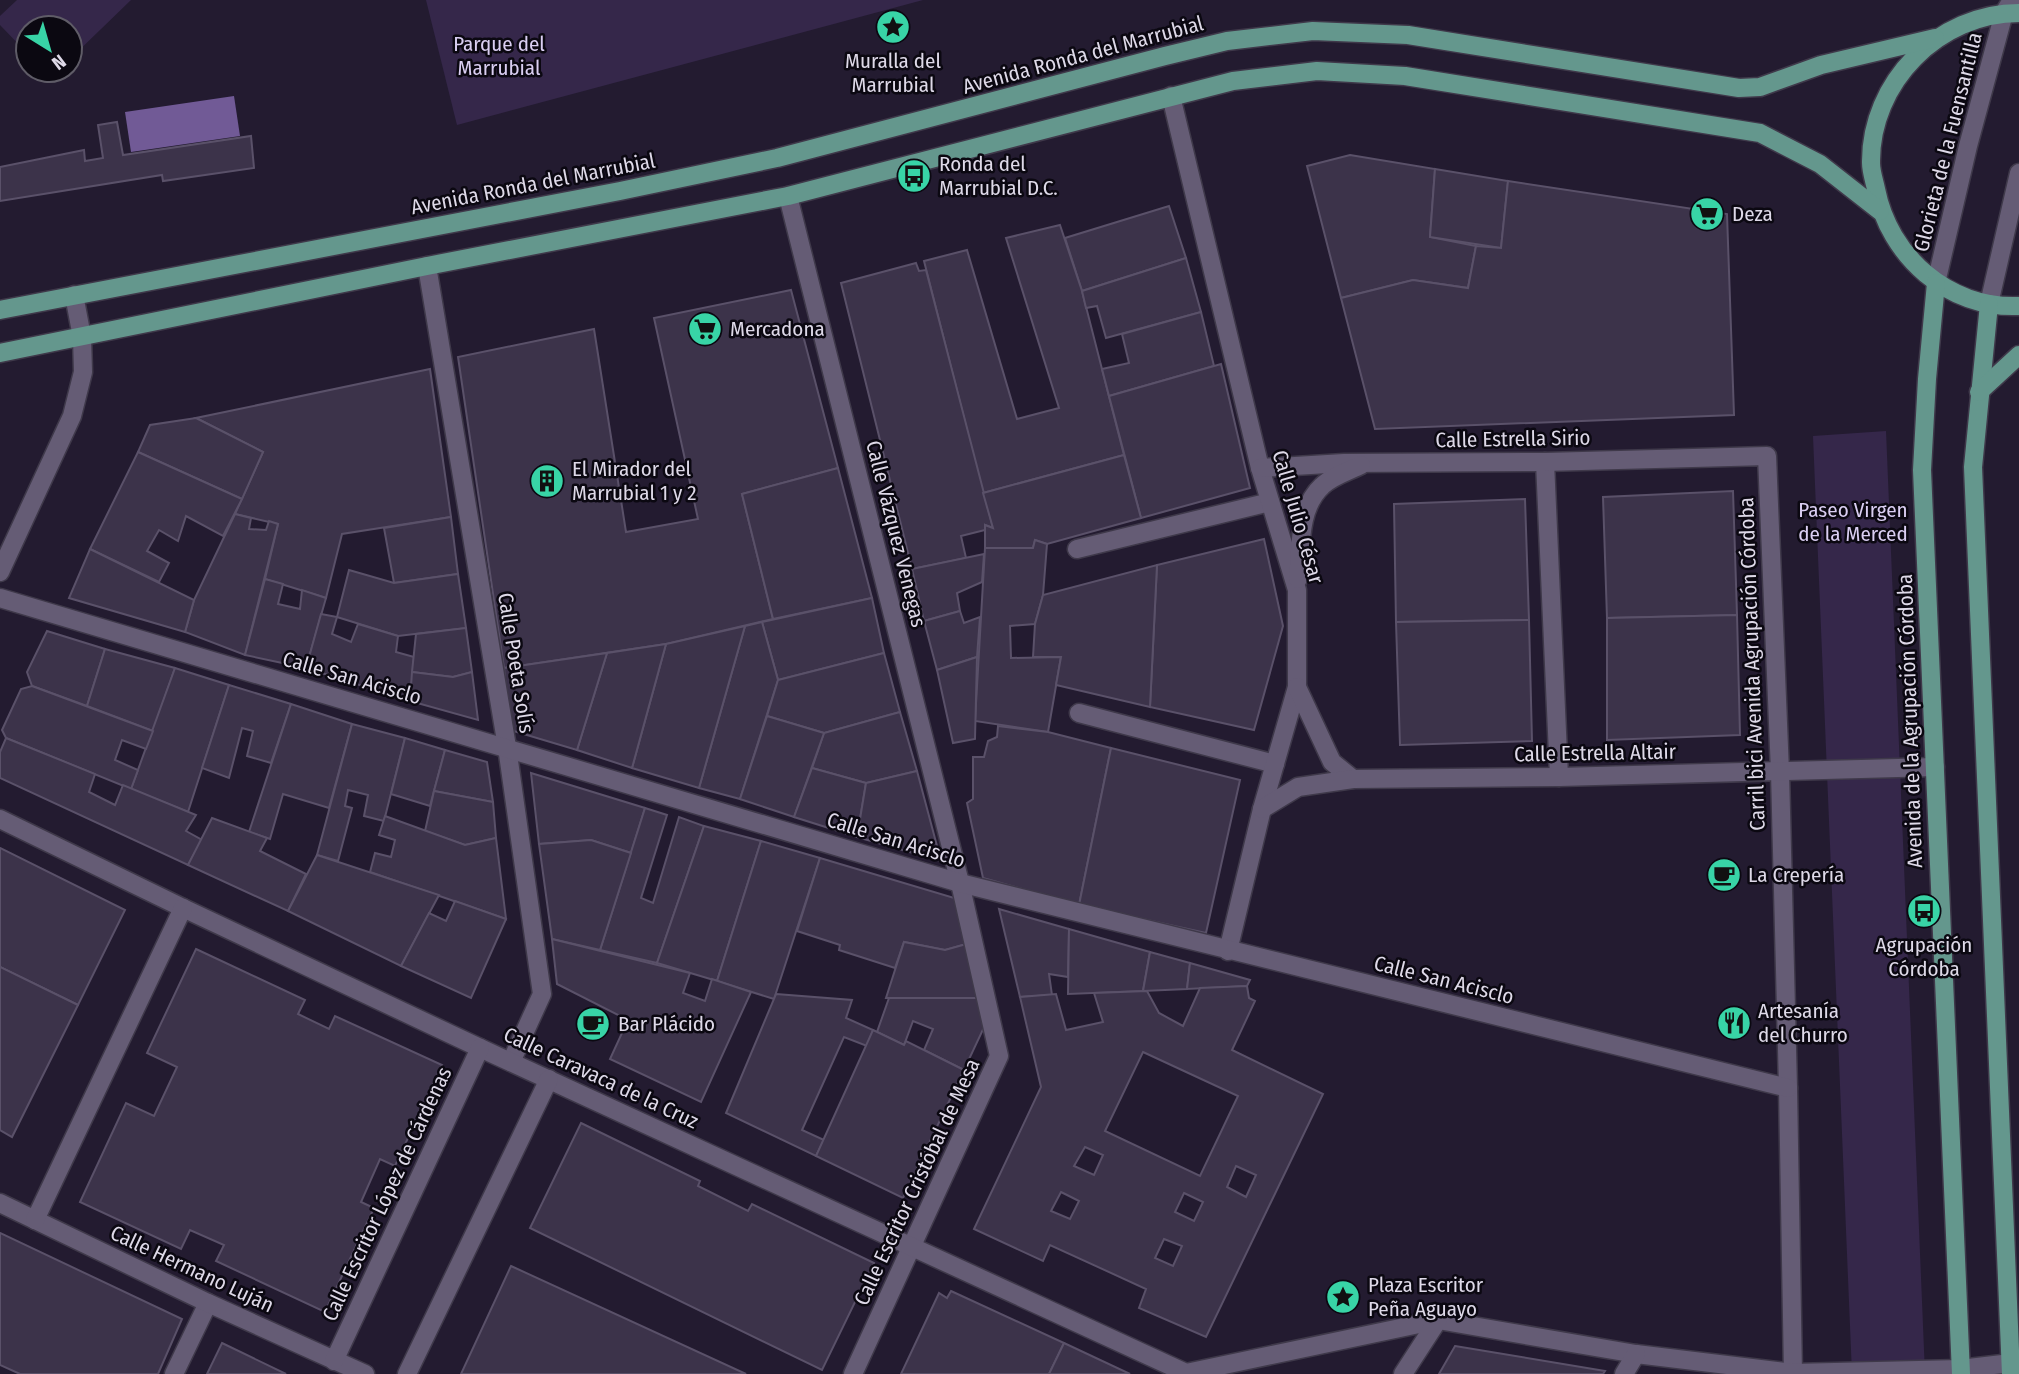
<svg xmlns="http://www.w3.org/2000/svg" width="2019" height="1374" font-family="'Fira Sans Condensed',sans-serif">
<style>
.green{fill:#35274a}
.water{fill:#715a96}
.building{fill:#3c334a;stroke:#5a5169;stroke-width:2;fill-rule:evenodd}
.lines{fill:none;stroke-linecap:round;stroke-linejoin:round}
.pedestrian-casing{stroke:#3f394a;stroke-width:21}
.minor-casing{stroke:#3f394a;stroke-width:21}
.tertiary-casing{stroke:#3f394a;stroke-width:21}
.secondary-casing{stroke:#3f394a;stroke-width:21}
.primary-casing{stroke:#3f394a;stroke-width:21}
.pedestrian{stroke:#655c75;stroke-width:18}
.minor{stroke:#655c75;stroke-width:18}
.tertiary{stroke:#655c75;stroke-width:18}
.secondary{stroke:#655c75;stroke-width:18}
.primary{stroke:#64978d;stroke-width:18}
.labels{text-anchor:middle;stroke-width:5;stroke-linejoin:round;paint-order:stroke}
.park-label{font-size:21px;fill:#dacef2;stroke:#0b0811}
.street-label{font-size:21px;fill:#ded9e8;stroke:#0b0811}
.poi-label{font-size:21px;fill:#ded9e8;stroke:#0b0811;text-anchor:start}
</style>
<rect width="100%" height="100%" fill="#231b30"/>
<!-- green -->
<g class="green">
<polygon points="17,0 131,0 70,59 70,28 28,28 28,54 0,25 0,16"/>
<polygon points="426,0 923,0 457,125"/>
<polygon points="1886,431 1925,1374 1852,1374 1813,436"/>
</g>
<!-- water -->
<polygon class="water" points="234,96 240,136 131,152 125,112"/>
<!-- building -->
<g class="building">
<polygon points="117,122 123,155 251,136 254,168 163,181 162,175 0,201 0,167 84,150 85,161 103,158 98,125"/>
<polygon points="1350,155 1435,169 1430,237 1476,246 1468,288 1413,280 1341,298 1307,166"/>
<polygon points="1435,169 1508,181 1501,248 1430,237"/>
<polygon points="1508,181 1727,214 1734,415 1375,429 1341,298 1413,280 1468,288 1476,246 1501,248"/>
<polygon points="1169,206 1186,258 1082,291 1065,238"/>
<polygon points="1060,225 1082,291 1124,455 983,493 924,261 967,250 1017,419 1059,408 1006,238"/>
<polygon points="1186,258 1201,312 1106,338 1097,306 1086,308 1082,291"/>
<polygon points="916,263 919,271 926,270 993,528 985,525 985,530 961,536 966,558 912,569 841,283"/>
<polygon points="791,290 838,468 742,494 773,619 666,644 504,668 458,357 594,329 626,532 698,519 654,318"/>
<polygon points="1201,312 1214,366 1109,396 1102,369 1129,363 1122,334"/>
<polygon points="1221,364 1250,488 1141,518 1109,396"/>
<polygon points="430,369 451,517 342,534 326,598 265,579 278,524 235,514 263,452 196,418"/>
<polygon points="196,418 263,452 242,499 138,452 150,425"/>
<polygon points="138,452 242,499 223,536 186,516 178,541 159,530 147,551 169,563 159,582 90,549"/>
<polygon points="1124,455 1141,518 1047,544 1035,540 1033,548 985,548 985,525 993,528 983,493"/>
<polygon points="838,468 872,598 773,619 742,494"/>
<polygon points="1733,491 1737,615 1607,618 1603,497"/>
<polygon points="1525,499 1529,620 1396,622 1394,504"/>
<polygon points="235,514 251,518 249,529 266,530 269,521 278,524 245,655 185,632 194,600"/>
<polygon points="451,517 458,574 394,583 384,528"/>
<polygon points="1264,539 1283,626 1254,730 1150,707 1157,565"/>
<polygon points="1035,540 1047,544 1043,595 1035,624 1010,626 1011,658 1061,657 1048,732 975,721 985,548 1033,548"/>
<polygon points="90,549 194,600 185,632 69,598"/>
<polygon points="984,554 982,582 957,593 960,611 924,621 912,569"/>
<polygon points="1157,565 1150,707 1056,685 1061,657 1033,657 1035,624 1043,595"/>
<polygon points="349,570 394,583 458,574 466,628 398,636 337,617"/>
<polygon points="265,579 283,584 278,604 300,609 302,590 326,598 306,668 245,655"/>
<polygon points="872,598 884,653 778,680 762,622"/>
<polygon points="960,611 964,623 980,617 977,657 937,670 924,621"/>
<polygon points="321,614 337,617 332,634 351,642 358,624 398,636 396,652 414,657 410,701 306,668"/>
<polygon points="1737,615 1740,735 1607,740 1607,618"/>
<polygon points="1529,620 1532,741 1400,745 1396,622"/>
<polygon points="762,622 778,680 740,799 699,788 745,626"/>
<polygon points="745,626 699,788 632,768 666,644"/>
<polygon points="466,628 472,672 453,677 412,672 416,634"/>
<polygon points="47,631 105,649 87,706 32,686 27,672"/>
<polygon points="666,644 632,768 577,750 607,653"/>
<polygon points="105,649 175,668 153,731 87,706"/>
<polygon points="607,653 577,750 510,730 504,668"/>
<polygon points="884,653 900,712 824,733 767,716 778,680"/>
<polygon points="977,657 975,739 953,743 937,670"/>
<polygon points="175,668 229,685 188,812 131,789"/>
<polygon points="412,672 453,677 472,672 478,720 410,701"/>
<polygon points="229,685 291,704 271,763 247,756 253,731 242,728 229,778 202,768"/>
<polygon points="32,686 153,731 146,749 122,740 115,760 138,770 131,789 6,738 2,730 21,689"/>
<polygon points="291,704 352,724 329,808 283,794 270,839 249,832"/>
<polygon points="900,712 917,771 866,783 812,768 824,733"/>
<polygon points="767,716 824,733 794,817 740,799"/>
<polygon points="352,724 405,738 384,821 364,816 368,795 348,790 345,806 352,808 338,861 317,855"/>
<polygon points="998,726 1048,732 1111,748 1079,905 983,878 967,803 973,799 973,757 984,757 988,741 997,737"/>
<polygon points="6,738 95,774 89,792 115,805 123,785 196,815 186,831 202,840 188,865 0,778 0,752"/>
<polygon points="405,738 445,750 430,806 391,794"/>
<polygon points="1111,748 1240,780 1206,933 1079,905"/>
<polygon points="445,750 487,762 493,802 434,791"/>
<polygon points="812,768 866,783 857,837 794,817"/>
<polygon points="917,771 941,861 857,837 866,783"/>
<polygon points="531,773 645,808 631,853 591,840 539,844"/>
<polygon points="434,791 493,802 496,838 465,845 425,831"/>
<polygon points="645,808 667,815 641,898 653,903 679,817 704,826 657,963 600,950"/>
<polygon points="385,816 465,845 496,838 506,919 370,872 375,853 391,857 395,840 379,835"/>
<polygon points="212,818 267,838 260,851 306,874 288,911 188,865"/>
<polygon points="704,826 761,841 717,981 657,963"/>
<polygon points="591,840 631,853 600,950 552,939 539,844"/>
<polygon points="761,841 820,858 774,999 717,981"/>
<polygon points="0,848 125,910 78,1005 0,967"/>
<polygon points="317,855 439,895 401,966 288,911"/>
<polygon points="820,858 961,900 970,943 945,950 904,942 895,968 839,950 840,945 797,931"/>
<polygon points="455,901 506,919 471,998 401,966 429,913 446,921"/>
<polygon points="999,909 1069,929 1068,977 1049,974 1052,995 1020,997"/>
<polygon points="1069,929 1150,952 1143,991 1068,994"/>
<polygon points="552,939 690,973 683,993 705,1001 712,979 751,992 701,1102 610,1059 628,1020 557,984"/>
<polygon points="904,942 945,950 970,943 982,998 886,998"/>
<polygon points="196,949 305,1000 298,1014 329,1029 335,1016 442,1065 395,1166 380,1159 361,1202 374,1208 325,1312 216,1261 224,1245 190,1230 181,1249 80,1202 126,1103 154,1116 177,1067 147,1053"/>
<polygon points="1150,952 1190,963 1187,989 1143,991"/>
<polygon points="1190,963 1250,980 1247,986 1187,989"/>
<polygon points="0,967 78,1005 12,1137 0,1130"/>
<path d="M1247 986 1249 998 1255 1001 1232 1050 1323 1094 1206 1337 1139 1308 1146 1289 1050 1245 1043 1261 974 1229 1041 1087 1020 997 1056 994 1066 1030 1103 1022 1094 993 1147 991 1159 1013 1183 1026 1200 988ZM1143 1052 1238 1096 1200 1176 1105 1131ZM1085 1147 1103 1155 1094 1175 1074 1166ZM1236 1166 1256 1175 1246 1197 1227 1187ZM1061 1192 1079 1201 1070 1219 1051 1211ZM1184 1193 1203 1202 1194 1221 1175 1212ZM1164 1239 1182 1246 1173 1266 1155 1258Z"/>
<polygon points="776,994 852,1000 846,1018 873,1030 867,1046 844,1037 802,1130 824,1140 816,1156 726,1113"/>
<polygon points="889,998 982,998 987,1021 964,1070 924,1050 933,1029 913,1021 904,1045 877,1032"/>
<polygon points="873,1030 904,1045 906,1041 964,1070 903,1198 816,1156"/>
<polygon points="581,1123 700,1181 698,1186 748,1211 752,1204 874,1263 822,1370 530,1228"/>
<polygon points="0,1233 182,1319 158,1374 20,1374 0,1365"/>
<polygon points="511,1266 746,1374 461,1374"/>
<polygon points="951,1291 1064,1343 1049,1374 901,1374 939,1293 947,1298"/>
<polygon points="222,1343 286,1374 207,1374"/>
<polygon points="1064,1343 1130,1374 1049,1374"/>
<polygon points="1455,1346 1605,1371 1603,1374 1439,1374"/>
</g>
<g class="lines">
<!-- pedestrian casing -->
<g class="pedestrian-casing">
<g id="pedestrian">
<polyline points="1545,462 1559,777"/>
<polyline points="1077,549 1270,502"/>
<polyline points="1079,713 1275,764"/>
<polyline points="174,1374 208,1303"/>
</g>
</g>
<!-- minor casing -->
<g class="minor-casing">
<g id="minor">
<polyline points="1171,96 1260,468 1297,590 1297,687 1262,809 1228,951"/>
<polyline points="788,196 960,883 999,1056 853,1374"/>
<polyline points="427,266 507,747 542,994 511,1062"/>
<polyline points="1260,468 1344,463 1545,462 1767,456 1780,772 1788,1088 1793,1374"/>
<path d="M1298 579C1301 548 1298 508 1322 486 1332 476 1349 471 1361 465"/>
<polyline points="0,598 960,883 1788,1088"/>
<polyline points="1297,687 1332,762 1353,779"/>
<polyline points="1262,809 1298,787 1353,779 1559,777 1935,767"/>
<polyline points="0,819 183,908 480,1048 1186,1373 1438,1320 1636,1354 1793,1373 1960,1369 2011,1363"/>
<polyline points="0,1203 208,1303 365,1374"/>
<polyline points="35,1220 183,908"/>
<polyline points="334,1361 480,1048"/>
<polyline points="407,1374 549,1079"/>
<polyline points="1403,1374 1438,1320"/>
<polyline points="1624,1374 1636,1354"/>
</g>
</g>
<!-- tertiary casing -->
<g class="tertiary-casing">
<polyline id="tertiary" points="0,572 72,416 83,372 82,337 74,295"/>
</g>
<!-- secondary casing -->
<g class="secondary-casing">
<g id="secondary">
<polyline points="1936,283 1968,146 2004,13 2012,0"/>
<polyline points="1989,304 2019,173"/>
</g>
</g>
<!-- primary casing -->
<g class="primary-casing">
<g id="primary">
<path d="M2019 13C1939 13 1870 82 1871 163 1871 171 1874 180 1876 189 1889 256 1948 309 2019 306"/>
<polyline points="1936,283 1927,379 1922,470 1961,1374"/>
<polyline points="1989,304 1973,467 2011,1374"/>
<polyline points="0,310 620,191 777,158 1165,56 1227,41 1313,31 1408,35 1739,88 1760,87 1821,65 1935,38"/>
<polyline points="0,353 427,266 788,196 1233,81 1317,71 1405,76 1760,133 1820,164 1880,211"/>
<polyline points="1979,392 2019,355"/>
</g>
</g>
<!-- pedestrian -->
<use href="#pedestrian" class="pedestrian"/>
<!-- minor -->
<use href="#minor" class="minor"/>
<!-- tertiary -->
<use href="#tertiary" class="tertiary"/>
<!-- secondary -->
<use href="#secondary" class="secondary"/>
<!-- primary -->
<use href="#primary" class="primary"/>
</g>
<!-- icons -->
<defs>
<g id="sight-disc" transform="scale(1.75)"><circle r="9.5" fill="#38d4a6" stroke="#0b0811"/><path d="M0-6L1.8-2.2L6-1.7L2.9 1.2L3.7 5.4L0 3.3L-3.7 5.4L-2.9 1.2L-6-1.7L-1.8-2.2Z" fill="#111"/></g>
<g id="bus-disc" transform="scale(1.75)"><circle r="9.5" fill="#38d4a6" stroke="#0b0811"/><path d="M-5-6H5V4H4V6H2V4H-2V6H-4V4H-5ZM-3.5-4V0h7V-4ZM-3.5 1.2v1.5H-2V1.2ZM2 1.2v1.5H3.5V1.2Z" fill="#111"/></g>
<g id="supermarket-disc" transform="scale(1.75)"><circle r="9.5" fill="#38d4a6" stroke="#0b0811"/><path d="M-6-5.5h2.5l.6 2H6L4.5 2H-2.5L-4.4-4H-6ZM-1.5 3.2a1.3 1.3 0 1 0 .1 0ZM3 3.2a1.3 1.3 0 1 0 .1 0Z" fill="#111"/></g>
<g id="building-disc" transform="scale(1.75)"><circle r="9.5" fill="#38d4a6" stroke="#0b0811"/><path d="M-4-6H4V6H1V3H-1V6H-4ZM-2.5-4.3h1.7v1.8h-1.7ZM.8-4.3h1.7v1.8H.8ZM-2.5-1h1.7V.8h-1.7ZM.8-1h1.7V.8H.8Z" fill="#111"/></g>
<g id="cafe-disc" transform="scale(1.75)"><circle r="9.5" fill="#38d4a6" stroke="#0b0811"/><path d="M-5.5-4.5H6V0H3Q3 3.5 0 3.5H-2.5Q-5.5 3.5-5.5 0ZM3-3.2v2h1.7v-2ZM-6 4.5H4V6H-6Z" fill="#111"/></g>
<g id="restaurant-disc" transform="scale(1.75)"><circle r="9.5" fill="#38d4a6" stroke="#0b0811"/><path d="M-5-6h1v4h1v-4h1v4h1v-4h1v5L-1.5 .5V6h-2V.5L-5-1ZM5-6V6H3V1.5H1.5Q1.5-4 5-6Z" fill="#111"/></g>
</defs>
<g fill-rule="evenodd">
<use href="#sight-disc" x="893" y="27"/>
<use href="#bus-disc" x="914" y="176"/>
<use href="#supermarket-disc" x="1707" y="214"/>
<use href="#supermarket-disc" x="705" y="329"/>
<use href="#building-disc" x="547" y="481"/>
<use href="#cafe-disc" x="1724" y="875"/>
<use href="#bus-disc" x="1924" y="911"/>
<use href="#restaurant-disc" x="1734" y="1023"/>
<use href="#cafe-disc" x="593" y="1024"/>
<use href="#sight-disc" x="1343" y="1297"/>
</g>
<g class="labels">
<!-- park labels -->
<g class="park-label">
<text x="499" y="51">Parque del<tspan x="499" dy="24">Marrubial</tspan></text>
<text x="1853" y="517">Paseo Virgen<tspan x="1853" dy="24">de la Merced</tspan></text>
</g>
<!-- street labels -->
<g class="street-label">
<text transform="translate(1083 55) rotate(-15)" y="7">Avenida Ronda del Marrubial</text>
<text transform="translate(1948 142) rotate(-76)" y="7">Glorieta de la Fuensantilla</text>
<text transform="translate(533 184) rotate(-11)" y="7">Avenida Ronda del Marrubial</text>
<text transform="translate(1513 439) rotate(-1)" y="7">Calle Estrella Sirio</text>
<text transform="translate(1298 517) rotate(74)" y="7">Calle Julio César</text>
<text transform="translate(896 534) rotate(76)" y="7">Calle Vázquez Venegas</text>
<text transform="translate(516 663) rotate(81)" y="7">Calle Poeta Solís</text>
<text transform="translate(1752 664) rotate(-92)" y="7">Carril bici Avenida Agrupación Córdoba</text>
<text transform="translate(352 678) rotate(16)" y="7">Calle San Acisclo</text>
<text transform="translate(1910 721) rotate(-92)" y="7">Avenida de la Agrupación Córdoba</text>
<text transform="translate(1595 753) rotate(-1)" y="7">Calle Estrella Altair</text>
<text transform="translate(896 840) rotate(17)" y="7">Calle San Acisclo</text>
<text transform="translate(1444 980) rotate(14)" y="7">Calle San Acisclo</text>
<text transform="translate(601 1078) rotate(25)" y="7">Calle Caravaca de la Cruz</text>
<text transform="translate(917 1182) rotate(-65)" y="7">Calle Escritor Cristóbal de Mesa</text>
<text transform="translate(387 1194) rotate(-65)" y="7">Calle Escritor López de Cárdenas</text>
<text transform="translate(192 1269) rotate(25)" y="7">Calle Hermano Luján</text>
</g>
<!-- poi labels -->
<g class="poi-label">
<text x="893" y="68" text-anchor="middle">Muralla del<tspan x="893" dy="24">Marrubial</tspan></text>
<text x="939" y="171">Ronda del<tspan x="939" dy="24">Marrubial D.C.</tspan></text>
<text x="1732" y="221">Deza</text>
<text x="730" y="336">Mercadona</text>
<text x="572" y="476">El Mirador del<tspan x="572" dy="24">Marrubial 1 y 2</tspan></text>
<text x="1748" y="882">La Crepería</text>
<text x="1924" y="952" text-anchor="middle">Agrupación<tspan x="1924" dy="24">Córdoba</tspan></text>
<text x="1758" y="1018">Artesanía<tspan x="1758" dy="24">del Churro</tspan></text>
<text x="618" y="1031">Bar Plácido</text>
<text x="1368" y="1292">Plaza Escritor<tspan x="1368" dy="24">Peña Aguayo</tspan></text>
</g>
</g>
<!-- north arrow -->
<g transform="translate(49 49) rotate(143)"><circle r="33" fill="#0b0811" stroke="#5f5c67" stroke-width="2"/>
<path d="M0-5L12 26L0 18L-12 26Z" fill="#38d4a6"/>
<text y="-10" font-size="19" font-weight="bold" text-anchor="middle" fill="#ded9e8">N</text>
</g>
</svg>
